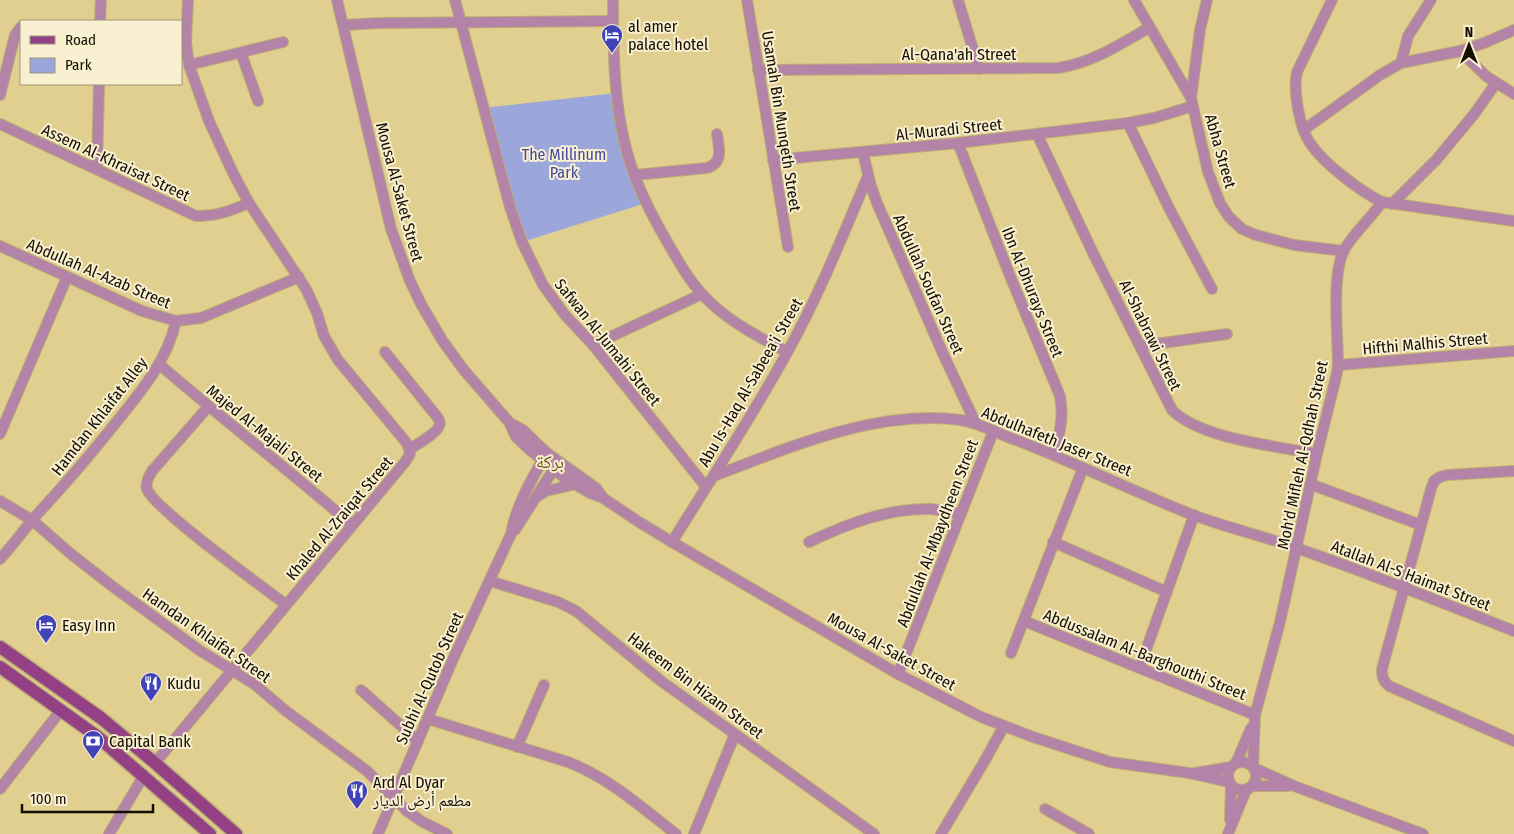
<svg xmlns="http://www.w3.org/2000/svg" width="1514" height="834" font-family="'Fira Sans Condensed','Noto Naskh Arabic',sans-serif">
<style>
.green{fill:#9ba6da}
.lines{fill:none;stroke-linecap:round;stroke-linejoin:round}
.minor-casing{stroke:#bbac75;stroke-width:12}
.major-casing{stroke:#bbac75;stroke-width:15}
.minor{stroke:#b384a8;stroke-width:10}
.major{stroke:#944085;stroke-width:12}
.labels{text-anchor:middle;stroke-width:4;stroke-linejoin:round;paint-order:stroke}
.poi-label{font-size:16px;fill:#140e00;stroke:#f8f0d0;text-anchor:start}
.street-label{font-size:16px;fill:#140e00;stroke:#f8f0d0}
.park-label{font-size:16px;fill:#424ba1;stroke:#f8f0d0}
.neighbourhood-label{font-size:18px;fill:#62520e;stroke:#f8f0d0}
</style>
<rect width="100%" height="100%" fill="#e0cf8f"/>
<!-- green -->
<polygon class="green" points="616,93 619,108 646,203 522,242 484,108"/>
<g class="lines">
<!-- minor casing -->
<g class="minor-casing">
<g id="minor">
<polyline points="337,0 391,229 410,281 421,304 442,340 463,369 509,422 516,437 530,450 566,479 590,493 603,498 639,522 672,542 898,674 981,717 1033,737 1110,762 1189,773 1229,782"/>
<polyline points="455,0 510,207 522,242 543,285 565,315 593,345 706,487"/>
<path d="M613 0C613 59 614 121 635 177 644 200 656 223 669 245 681 266 693 287 711 303 733 324 761 338 787 352"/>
<polyline points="747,0 788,247"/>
<polyline points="958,0 979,69"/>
<polyline points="1134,0 1191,98"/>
<polyline points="1207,0 1200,30 1191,98 1208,172 1220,203 1229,217 1242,229 1256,235 1294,245 1344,251"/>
<path d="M1332 0 1297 72C1293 90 1299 127 1310 143 1324 164 1360 191 1382 202L1514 221"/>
<polyline points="100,21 101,0"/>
<polyline points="343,25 379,23 613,21"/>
<polyline points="1460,51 1486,76 1514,94"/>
<polyline points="241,53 258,101"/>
<polyline points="1401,63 1408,36 1431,0"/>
<polyline points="189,65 283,42"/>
<path d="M758 70 1058 68C1092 63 1121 44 1150 27"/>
<polyline points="0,95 15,35 21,27"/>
<polyline points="1128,123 1169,208 1212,289"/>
<path d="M0 124 196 216C217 216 230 211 249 203"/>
<polyline points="1305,129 1380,75 1401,63 1460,51 1484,43 1514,30"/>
<path d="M1037 134 1093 253 1172 410C1201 439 1276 446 1317 454"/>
<path d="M958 143 1010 276 1060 396C1064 419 1060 433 1053 454"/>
<polyline points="863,153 871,186 877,203 944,356 976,424"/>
<polyline points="773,160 958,143 1128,123 1154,118 1193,106"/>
<polyline points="97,169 99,84"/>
<path d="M635 175 706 168C724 164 719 147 717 134"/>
<polyline points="1392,204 1437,159 1475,113 1496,83"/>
<polyline points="0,246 142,311 176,321 201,318 299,277"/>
<polyline points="593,345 702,294"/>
<polyline points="1141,346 1227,334"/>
<path d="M385 352 438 418C439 421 441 423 439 426 437 433 416 445 410 449"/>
<path d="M159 364C222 419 289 470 352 525"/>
<polyline points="1338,365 1514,351"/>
<path d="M208 407 152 471C149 476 145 483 147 489 153 508 263 587 285 604"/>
<polyline points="510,423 523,430 547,453 596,488 602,496"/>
<polyline points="0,434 67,277"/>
<path d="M1514 471 1447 475 1440 477 1434 481 1431 489 1382 669C1382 677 1383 681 1389 686L1514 741"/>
<path d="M714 476C790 447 877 409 961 420 980 423 998 434 1016 440 1076 463 1134 492 1193 515 1228 528 1264 536 1299 549 1372 574 1443 603 1514 631"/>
<polyline points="1310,484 1421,525"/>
<polyline points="536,497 546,491 576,484"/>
<polyline points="0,501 32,520 71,554 112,586 199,650 254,684 286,711 367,771 407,811 421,821 447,834"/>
<polyline points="515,530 557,464"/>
<path d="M672 542C711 479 752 417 788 351 819 295 843 235 868 176"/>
<path d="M809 542C847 524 888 508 930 509 941 510 951 512 961 514"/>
<polyline points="1053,542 1167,592"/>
<path d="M0 559C15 543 27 525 42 509 67 482 91 454 114 425 139 394 167 362 176 321"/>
<polyline points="490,581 558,602 576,611 661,681 874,834"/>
<polyline points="1024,621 1255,715"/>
<polyline points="1011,653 1083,468"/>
<polyline points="1140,667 1194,515"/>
<polyline points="898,674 993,432"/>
<polyline points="361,690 418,741"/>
<path d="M428 719 568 762C609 778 641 807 676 834"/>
<polyline points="517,747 544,685"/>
<circle cx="1242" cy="776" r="14"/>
<polyline points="155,763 405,462 410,454 408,445 405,441 338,360 324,336 317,313 306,289 249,203 233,173 209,121 189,65 186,42 188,0"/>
<polyline points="1236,763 1251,728"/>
<path d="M1253 767 1255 715 1280 622 1317 454 1337 373 1338 365C1338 335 1331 276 1344 250 1353 234 1371 218 1382 202"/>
<polyline points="1254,768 1294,786 1423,834"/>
<polyline points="1195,773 1231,767"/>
<polyline points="1253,786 1288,786"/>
<polyline points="0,789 61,710"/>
<polyline points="1045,809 1089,834"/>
<polyline points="1230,820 1231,786"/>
<polyline points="109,834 144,775"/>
<path d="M378 834 453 659 511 534C515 509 534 474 547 453"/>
<polyline points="694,834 735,734"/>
<polyline points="941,834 984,762 1004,726"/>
<polyline points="1228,834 1246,790"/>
</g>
</g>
<!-- major casing -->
<g class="major-casing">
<g id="major">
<polyline points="0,647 101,718 155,763 236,834"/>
<polyline points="0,667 98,737 210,834"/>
</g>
</g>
<!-- minor -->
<use href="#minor" class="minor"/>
<!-- major -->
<use href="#major" class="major"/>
</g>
<!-- icons -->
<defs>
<g id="hotel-pin" transform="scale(1.125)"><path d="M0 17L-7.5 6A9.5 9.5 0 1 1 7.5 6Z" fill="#4044b8" stroke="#f8f0d0"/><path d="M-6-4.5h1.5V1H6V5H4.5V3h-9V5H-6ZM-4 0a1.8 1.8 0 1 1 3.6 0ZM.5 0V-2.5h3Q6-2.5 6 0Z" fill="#fff"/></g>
<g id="restaurant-pin" transform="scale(1.125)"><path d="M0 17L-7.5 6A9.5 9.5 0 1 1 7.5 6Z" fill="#4044b8" stroke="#f8f0d0"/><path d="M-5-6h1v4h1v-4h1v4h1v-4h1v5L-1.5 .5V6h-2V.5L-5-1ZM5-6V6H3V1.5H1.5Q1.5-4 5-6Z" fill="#fff"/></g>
<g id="bank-pin" transform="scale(1.125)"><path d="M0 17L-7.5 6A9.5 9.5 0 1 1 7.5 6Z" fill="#4044b8" stroke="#f8f0d0"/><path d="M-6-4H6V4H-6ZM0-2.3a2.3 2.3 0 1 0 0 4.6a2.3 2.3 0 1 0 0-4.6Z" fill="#fff"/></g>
</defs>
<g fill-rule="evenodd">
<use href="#hotel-pin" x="612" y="35"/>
<use href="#hotel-pin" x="46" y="625"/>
<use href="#restaurant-pin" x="151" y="683"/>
<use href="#bank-pin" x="93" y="741"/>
<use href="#restaurant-pin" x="357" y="791"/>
</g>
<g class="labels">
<!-- poi labels -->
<g class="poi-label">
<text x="628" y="32">al amer<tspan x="628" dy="18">palace hotel</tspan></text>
<text x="62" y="631">Easy Inn</text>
<text x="167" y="689">Kudu</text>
<text x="109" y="747">Capital Bank</text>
<text x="373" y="788">Ard Al Dyar<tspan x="373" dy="18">مطعم أرض الديار</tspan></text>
</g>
<!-- street labels -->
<g class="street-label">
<text x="959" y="60">Al-Qana'ah Street</text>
<text transform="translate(782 121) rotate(81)" y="6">Usamah Bin Munqeth Street</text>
<text transform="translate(949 129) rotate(-6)" y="6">Al-Muradi Street</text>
<text transform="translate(1221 151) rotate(74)" y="6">Abha Street</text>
<text transform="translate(116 162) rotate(25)" y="6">Assem Al-Khraisat Street</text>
<text transform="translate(400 192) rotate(75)" y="6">Mousa Al-Saket Street</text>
<text transform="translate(99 273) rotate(23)" y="6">Abdullah Al-Azab Street</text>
<text transform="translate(929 284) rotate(66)" y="6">Abdullah Soufan Street</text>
<text transform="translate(1033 292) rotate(68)" y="6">Ibn Al-Dhurays Street</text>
<text transform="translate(1151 335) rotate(64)" y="6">Al-Shabrawi Street</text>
<text transform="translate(608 342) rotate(51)" y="6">Safwan Al-Jumahi Street</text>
<text transform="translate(1425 343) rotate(-5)" y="6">Hifthi Malhis Street</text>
<text transform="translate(750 382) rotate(-60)" y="6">Abu Is-Haq Al-Sabeea'i Street</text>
<text transform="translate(99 416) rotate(-52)" y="6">Hamdan Khlaifat Alley</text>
<text transform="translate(265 433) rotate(39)" y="6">Majed Al-Majali Street</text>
<text transform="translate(1057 441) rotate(22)" y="6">Abdulhafeth Jaser Street</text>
<text transform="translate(1302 455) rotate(-78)" y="6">Moh'd Mifleh Al-Qdhah Street</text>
<text transform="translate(339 518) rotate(-50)" y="6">Khaled Al-Zraiqat Street</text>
<text transform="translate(937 533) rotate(-69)" y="6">Abdullah Al-Mbaydheen Street</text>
<text transform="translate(1411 575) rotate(21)" y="6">Atallah Al-S Haimat Street</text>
<text transform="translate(207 635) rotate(35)" y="6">Hamdan Khlaifat Street</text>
<text transform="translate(892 651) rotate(29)" y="6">Mousa Al-Saket Street</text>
<text transform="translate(1145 654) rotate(22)" y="6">Abdussalam Al-Barghouthi Street</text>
<text transform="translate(429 678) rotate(-66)" y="6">Subhi Al-Qutob Street</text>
<text transform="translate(696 685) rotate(37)" y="6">Hakeem Bin Hizam Street</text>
</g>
<!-- park labels -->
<g class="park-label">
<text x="564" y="160">The Millinum<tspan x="564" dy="18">Park</tspan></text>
</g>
<!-- neighbourhood labels -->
<g class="neighbourhood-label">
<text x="550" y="468">بركة</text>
</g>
</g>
<!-- legend -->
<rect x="20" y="20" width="162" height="65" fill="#f8f0d0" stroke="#9d967d"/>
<rect x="30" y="36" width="25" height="8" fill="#944085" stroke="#9d967d"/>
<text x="65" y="45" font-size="15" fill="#140e00">Road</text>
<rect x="30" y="58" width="25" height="15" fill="#9ba6da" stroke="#9d967d"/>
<text x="65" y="70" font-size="15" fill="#140e00">Park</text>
<!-- north arrow -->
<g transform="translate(1469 45)" stroke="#f8f0d0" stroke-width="4" paint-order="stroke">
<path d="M0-4L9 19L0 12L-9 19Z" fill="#140e00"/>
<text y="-8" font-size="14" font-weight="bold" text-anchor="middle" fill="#140e00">N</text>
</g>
<!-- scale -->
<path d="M22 804v8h131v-8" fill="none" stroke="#140e00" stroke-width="2.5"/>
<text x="30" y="804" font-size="15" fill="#140e00" stroke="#f8f0d0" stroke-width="4" paint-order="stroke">100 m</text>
</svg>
